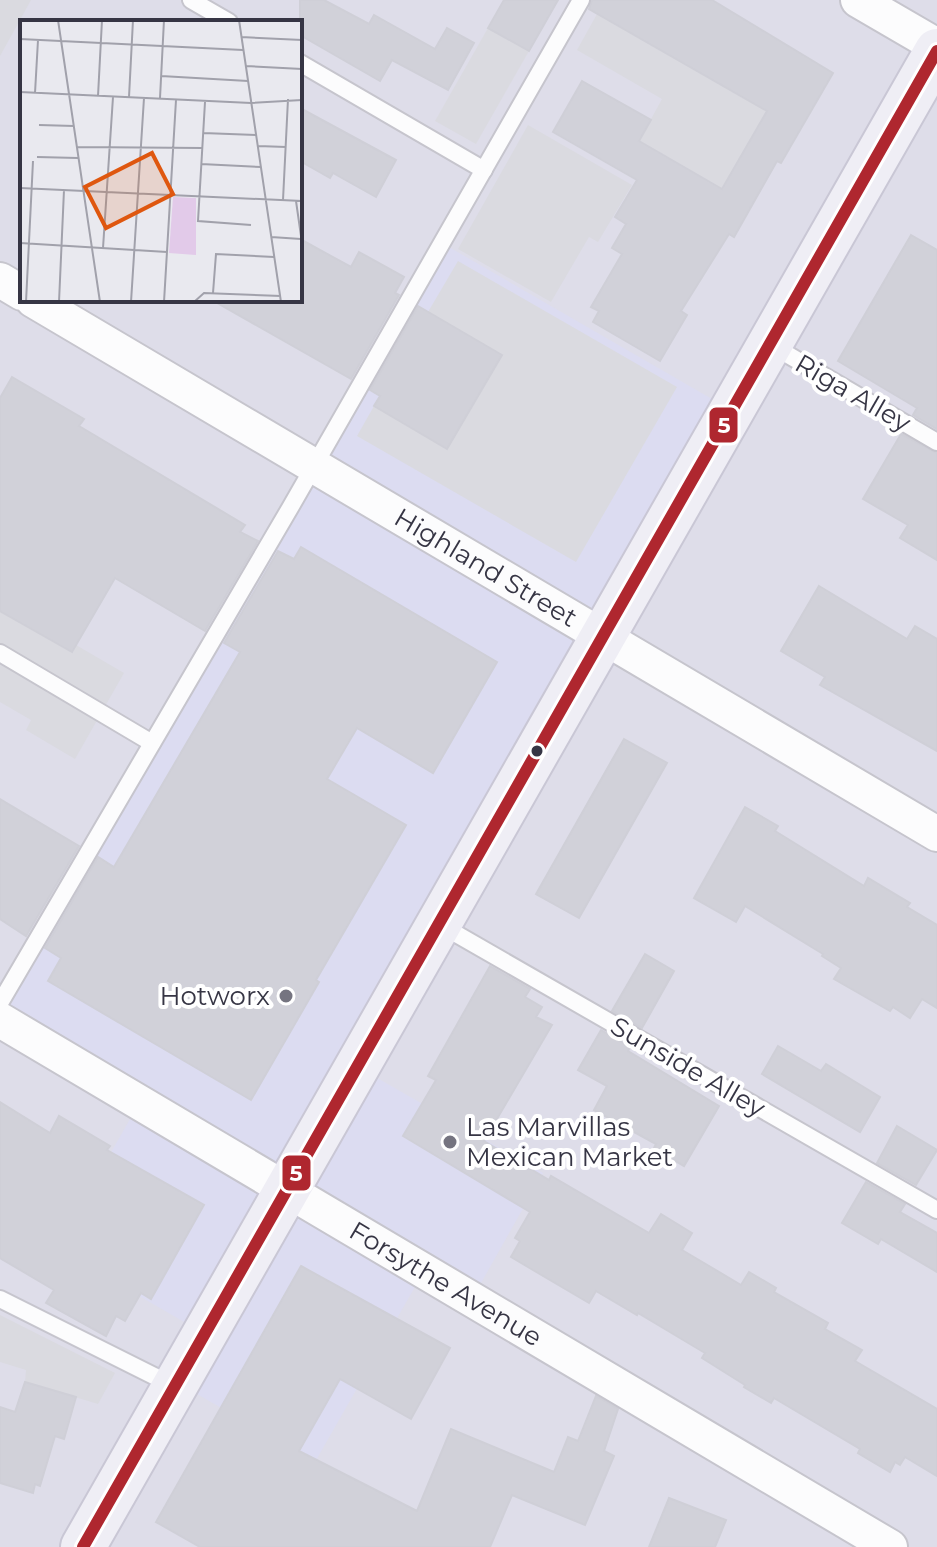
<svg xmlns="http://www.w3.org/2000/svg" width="937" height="1547" font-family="Montserrat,sans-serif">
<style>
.residential{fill:#dedde9;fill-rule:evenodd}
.commercial{fill:#dcdcf1}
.parking{fill:#dadae0}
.building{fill:#d1d1d9;stroke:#cfcfd7;stroke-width:2}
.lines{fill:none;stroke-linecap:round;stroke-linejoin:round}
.service-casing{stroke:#c6c5cd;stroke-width:20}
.minor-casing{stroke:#c6c5cd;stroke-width:38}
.secondary-casing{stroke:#c9c7d5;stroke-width:48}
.service{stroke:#fcfcfd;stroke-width:16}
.minor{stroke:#fcfcfd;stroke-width:34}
.secondary{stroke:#efeef5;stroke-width:44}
.bus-1-casing{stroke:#fff;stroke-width:18}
.bus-1{stroke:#af272f;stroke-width:12}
.bus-dot{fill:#363544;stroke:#fff;stroke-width:3}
.poi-dot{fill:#757480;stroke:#fff;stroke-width:3}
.labels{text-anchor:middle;stroke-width:8;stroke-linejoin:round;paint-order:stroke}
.street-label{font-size:26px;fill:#363544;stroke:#fff}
.poi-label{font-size:26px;fill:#363544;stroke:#fff;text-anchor:end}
.inset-road{fill:none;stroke:#a1a1ab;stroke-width:2}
.view{fill:#df570f;fill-opacity:0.15;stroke:#df570f;stroke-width:4}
.inset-edge{fill:none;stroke:#363544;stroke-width:4}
.line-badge{stroke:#fff;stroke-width:3}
.badge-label{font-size:22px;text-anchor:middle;font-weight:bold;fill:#fff}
</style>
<rect width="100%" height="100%" fill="#e9e9ef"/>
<!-- residential -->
<path class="residential" d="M0 0H937V1547H0ZM22 22H300V300H22Z"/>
<!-- commercial -->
<polygon class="commercial" points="442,243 731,410 358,1067 543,1173 472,1299 424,1271 315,1462 178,1383 205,1334 56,1248 137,1107 0,1003"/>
<!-- parking -->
<g class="parking">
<polygon points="0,0 31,0 0,56"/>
<polygon points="597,14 727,87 771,103 746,147 776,164 752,206 639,141 662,99 577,50"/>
<polygon points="488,28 529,51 476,144 435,121"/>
<polygon points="528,125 632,185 598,242 589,237 551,302 458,249"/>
<polygon points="458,261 677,387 576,562 357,436 374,406 447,449 501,355 428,312"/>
<polygon points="0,611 71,652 76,645 124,673 75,759 26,730 31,720 0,702"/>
<polygon points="0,1315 115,1373 98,1404 25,1382 26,1370 0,1362"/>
</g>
<!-- building -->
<g class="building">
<polygon points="300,0 324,0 369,24 374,15 435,49 447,28 474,43 448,90 392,60 380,81 300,35"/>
<polygon points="504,0 558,0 529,51 488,28"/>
<polygon points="592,0 712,0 833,73 781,163 777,161 734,237 729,234 681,311 687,315 660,361 593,322 599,311 591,307 622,254 612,248 626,224 615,217 637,180 553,132 582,81 651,120 639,141 722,189 767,111 589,9"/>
<polygon points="300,108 396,160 376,197 333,173 330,178 300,161"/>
<polygon points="911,235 937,250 937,429 913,415 917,408 838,361"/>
<polygon points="300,239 351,267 359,252 404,277 395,293 399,295 351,379 212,300 300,300"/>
<polygon points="418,306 502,355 447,449 374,406 380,396 370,390"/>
<polygon points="12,377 84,419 79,426 245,525 240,532 258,541 205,631 115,578 72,652 0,611 0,398"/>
<polygon points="901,434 937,453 937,560 900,538 908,525 863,499"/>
<polygon points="301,547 497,662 433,773 357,728 327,779 406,825 316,980 319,982 251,1100 48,981 61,958 45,948 98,857 114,867 240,652 224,643 278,551 294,559"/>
<polygon points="819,586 907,639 915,626 937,639 937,751 820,685 825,677 781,651"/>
<polygon points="624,739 667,763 579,918 536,894"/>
<polygon points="0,799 79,846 26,936 0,919"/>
<polygon points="745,807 778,826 775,831 864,886 868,878 910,903 907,907 937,925 937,1008 922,999 910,1018 893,1007 890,1011 834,979 841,968 822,956 823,954 745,906 736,922 694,898"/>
<polygon points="645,954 674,971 642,1028 612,1011"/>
<polygon points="490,966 530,989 525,997 542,1007 536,1017 552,1025 484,1141 549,1180 551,1176 649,1233 661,1214 692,1233 682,1250 741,1285 749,1272 776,1288 774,1292 828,1323 825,1329 862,1350 855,1361 937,1409 937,1476 905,1457 900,1465 895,1462 890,1472 858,1453 860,1449 774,1398 771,1403 744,1387 745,1385 702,1358 705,1353 638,1313 637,1315 596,1291 589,1303 511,1257 520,1241 515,1238 530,1212 403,1136 436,1080 428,1076"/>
<polygon points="601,1030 630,1047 628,1051 719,1106 684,1166 654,1148 656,1144 594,1110 607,1086 578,1070"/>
<polygon points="778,1046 821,1071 826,1064 880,1097 860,1132 762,1074"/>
<polygon points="0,1102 50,1133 59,1116 110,1146 107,1150 204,1205 151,1299 141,1293 125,1321 116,1316 106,1336 46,1303 54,1290 0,1258"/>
<polygon points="897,1126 937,1150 916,1185 877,1163"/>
<polygon points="866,1182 905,1204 900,1212 937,1233 937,1272 881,1239 878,1244 842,1223"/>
<polygon points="301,1266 450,1348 411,1419 340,1379 299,1451 417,1511 451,1429 554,1472 568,1437 578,1441 596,1396 618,1409 604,1451 614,1456 585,1525 512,1495 490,1547 200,1547 156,1522"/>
<polygon points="25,1382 76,1397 64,1439 55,1436 40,1486 35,1484 33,1493 0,1483 0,1407 15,1412"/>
<polygon points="669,1498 726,1520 715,1547 649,1547"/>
</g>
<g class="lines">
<!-- service casing -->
<g class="service-casing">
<g id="service">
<polyline points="191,0 229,22"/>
<polyline points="300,63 484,170"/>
<polyline points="773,346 937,442"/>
<polyline points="0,653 152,743"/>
<polyline points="439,924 937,1210"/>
<polyline points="0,1003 290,508 581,0"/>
<polyline points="0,1299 174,1386"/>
</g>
</g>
<!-- minor casing -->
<g class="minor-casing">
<g id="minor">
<polyline points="858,0 937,46"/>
<polyline points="0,280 22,293"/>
<path id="s1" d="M33 300 937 834"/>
<path id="s2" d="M0 1020 890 1547"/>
</g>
</g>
<!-- secondary casing -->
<g class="secondary-casing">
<polyline id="secondary" points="83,1547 937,51"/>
</g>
<!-- service -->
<use href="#service" class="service"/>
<!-- minor -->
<use href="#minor" class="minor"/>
<!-- secondary -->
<use href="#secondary" class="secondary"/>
<!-- bus-1 casing -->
<g class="bus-1-casing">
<polyline id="bus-1" points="83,1547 937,51"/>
</g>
<!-- bus-1 -->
<use href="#bus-1" class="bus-1"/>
</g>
<!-- markers -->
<circle class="bus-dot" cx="537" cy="751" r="7"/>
<g class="poi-dot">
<circle cx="286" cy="996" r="8"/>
<circle cx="450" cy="1142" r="8"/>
</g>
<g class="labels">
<!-- street labels -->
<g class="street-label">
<text transform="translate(853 393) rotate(30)" y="9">Riga Alley</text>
<text dy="9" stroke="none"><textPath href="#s1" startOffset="526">Highland Street</textPath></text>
<text transform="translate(688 1067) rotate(30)" y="9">Sunside Alley</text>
<text dy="9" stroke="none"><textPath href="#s2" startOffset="518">Forsythe Avenue</textPath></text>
</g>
<!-- poi labels -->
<g class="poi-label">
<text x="270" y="1005">Hotworx</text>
<text x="466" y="1136" text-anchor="start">Las Marvillas<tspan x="466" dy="30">Mexican Market</tspan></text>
</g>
</g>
<!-- overview -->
<g transform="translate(20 20)">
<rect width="282" height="282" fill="#e9e9ef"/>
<path d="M153 177 176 178V235L149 233Z" fill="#e2cae9"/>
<path class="inset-road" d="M38 0 80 282M219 0 261 282M221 17 282 20M0 19 223 30M226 46 282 49M141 56 228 61M0 72 231 83 282 80M15 73 18 20M78 76 82 0M109 77 113 0M140 78 144 0M185 82 178 201 231 205M19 105 54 106M183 113 236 115M238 126 266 127M57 127 182 128M17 137 58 138M181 144 241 147M0 168 282 181M263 180 268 79M276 181 282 223M251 217 281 219M0 223 147 232M83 228 93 77M193 273 196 234 254 237M6 282 13 141M39 282 44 170M111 282 124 78M144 282 156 80M174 282 184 273 261 276"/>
<path class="view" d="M132 133 153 174 86 208 65 167Z"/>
<rect width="282" height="282" class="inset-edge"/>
</g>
<g class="line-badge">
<rect x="708" y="406" width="31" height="38" rx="8" fill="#af272f"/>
<rect x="281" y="1154" width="31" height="38" rx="8" fill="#af272f"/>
</g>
<g class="badge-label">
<text x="724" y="433">5</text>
<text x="296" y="1181">5</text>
</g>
</svg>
